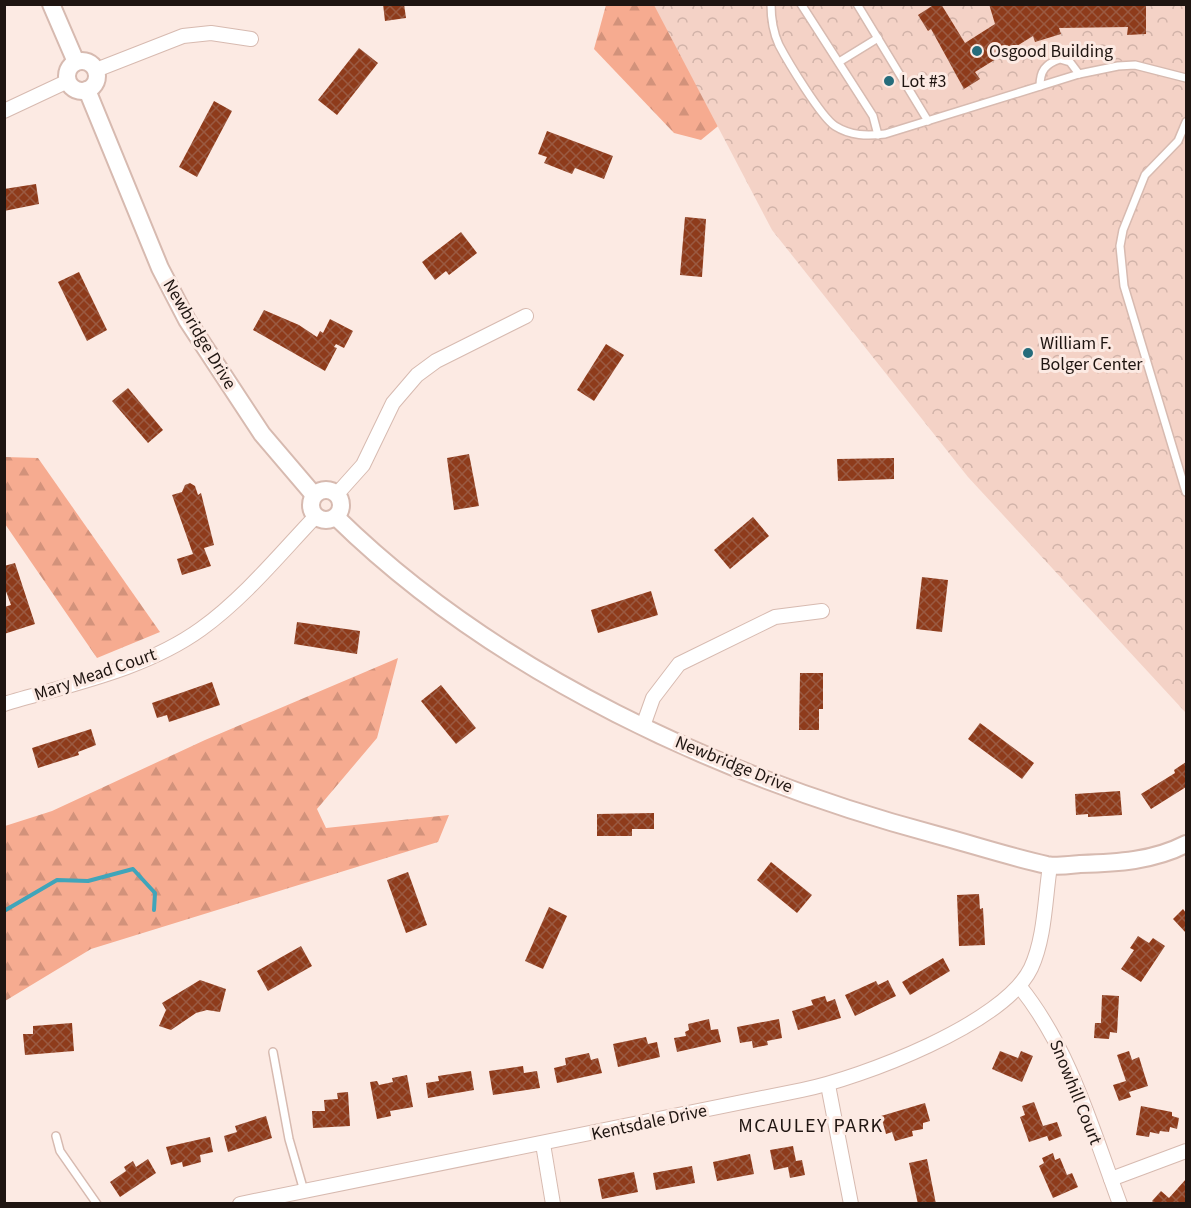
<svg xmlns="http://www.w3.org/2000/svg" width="1191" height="1208" font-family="'Source Sans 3',sans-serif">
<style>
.forest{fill:url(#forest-firs)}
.park{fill:url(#park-crowns)}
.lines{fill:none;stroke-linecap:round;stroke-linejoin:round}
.stream{stroke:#40a5ba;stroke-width:4}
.building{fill:url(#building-cross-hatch)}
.service-casing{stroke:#d7bab0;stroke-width:10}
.minor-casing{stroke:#d7bab0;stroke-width:16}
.tertiary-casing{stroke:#d7bab0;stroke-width:20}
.service{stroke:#fff;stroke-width:7}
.minor{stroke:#fff;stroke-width:14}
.tertiary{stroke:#fff;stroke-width:16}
.poi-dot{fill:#266c7b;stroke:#fceae3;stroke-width:2}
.labels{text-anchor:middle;stroke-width:6;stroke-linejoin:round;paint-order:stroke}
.poi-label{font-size:18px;fill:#1f1511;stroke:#fceae3;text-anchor:start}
.street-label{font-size:18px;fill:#1f1511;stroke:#fceae3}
.neighbourhood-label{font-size:20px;letter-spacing:1.5px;fill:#1f1511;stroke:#fceae3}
</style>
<defs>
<pattern id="forest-firs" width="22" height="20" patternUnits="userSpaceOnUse" patternTransform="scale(1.5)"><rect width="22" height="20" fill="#f6ab90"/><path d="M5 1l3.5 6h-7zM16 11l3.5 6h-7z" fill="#d2927b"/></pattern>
<pattern id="park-crowns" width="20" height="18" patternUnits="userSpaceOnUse" patternTransform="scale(1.5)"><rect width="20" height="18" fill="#f4d2c6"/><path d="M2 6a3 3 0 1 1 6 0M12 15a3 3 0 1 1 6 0" fill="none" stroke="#d1b3a9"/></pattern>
<pattern id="building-cross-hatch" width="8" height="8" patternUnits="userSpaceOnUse" patternTransform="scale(1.5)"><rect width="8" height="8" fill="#8e3b1b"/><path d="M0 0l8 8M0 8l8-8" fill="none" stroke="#9a5a42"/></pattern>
</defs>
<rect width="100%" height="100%" fill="#fceae3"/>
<!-- forest -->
<g class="forest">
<polygon points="606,5 681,5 739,109 701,140 674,133 594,49"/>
<polygon points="5,457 38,458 160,632 97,658 5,524"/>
<polygon points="398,658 377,738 317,809 326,828 449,815 438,842 91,949 5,1001 5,826 52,811 205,740"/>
</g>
<!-- park -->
<polygon class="park" points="654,5 1186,5 1186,713 968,477 772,230"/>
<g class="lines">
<!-- stream -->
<polyline class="stream" points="4,911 57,880 88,881 133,869 155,893 154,910"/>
</g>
<!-- building -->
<g class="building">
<polygon points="383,4 404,4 406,18 385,21"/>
<polygon points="935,4 941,4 965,43 995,24 989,4 1146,4 1146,34 1127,35 1128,27 1059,28 1061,34 1035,42 1033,36 975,72 980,79 964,89 931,29 928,31 918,15"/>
<polygon points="359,48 378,63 337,115 318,100"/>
<polygon points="214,101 232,111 197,177 179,167"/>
<polygon points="547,131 613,156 604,179 575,168 572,174 544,163 547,157 538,154"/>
<polygon points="36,184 39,204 4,211 4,189"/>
<polygon points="685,217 706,219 702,277 680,275"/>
<polygon points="461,232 477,253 449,275 446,271 435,280 422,262"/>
<polygon points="79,272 107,330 87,341 58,282"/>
<polygon points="264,310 299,325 317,337 320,331 323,333 330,319 353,331 344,348 336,344 334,347 337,348 325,371 253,330"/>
<polygon points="606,344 624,355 594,401 577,390"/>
<polygon points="128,388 163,430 148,443 112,401"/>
<polygon points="469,454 479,506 454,510 447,458"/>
<polygon points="894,458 894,479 838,481 837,459"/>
<polygon points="190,483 195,486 198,495 201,493 214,545 204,548 211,566 182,575 177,559 193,554 172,495 182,492 185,485"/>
<polygon points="753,517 769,536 730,569 714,550"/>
<polygon points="15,563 35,624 4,634 4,607 11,605 4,586 4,566"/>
<polygon points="922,577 948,580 942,632 916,629"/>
<polygon points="651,591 658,615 598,633 591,610"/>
<polygon points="297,622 360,631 357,654 294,644"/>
<polygon points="800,673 823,673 823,709 819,709 819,730 799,730"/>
<polygon points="212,682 220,705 169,722 167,715 157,718 152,703"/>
<polygon points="441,685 476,728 456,744 421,701"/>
<polygon points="980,723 1034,763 1022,779 968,739"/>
<polygon points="91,729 96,745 78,752 79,755 38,768 32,748"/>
<polygon points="1186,762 1186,787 1151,809 1141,794 1175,773 1174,770"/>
<polygon points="1120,791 1122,815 1088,817 1088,814 1076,815 1075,794"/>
<polygon points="654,813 654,829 632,829 632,836 597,836 597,814"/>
<polygon points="771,862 812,895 797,913 757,880"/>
<polygon points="408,872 427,925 406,933 387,880"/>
<polygon points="979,894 980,909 983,908 985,945 959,946 957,895"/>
<polygon points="549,907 567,916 543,969 525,961"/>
<polygon points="1183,909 1186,913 1186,933 1173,919"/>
<polygon points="1138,936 1149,943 1153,938 1165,946 1141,982 1121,969 1134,950 1130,948"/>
<polygon points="301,946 312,966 268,991 257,971"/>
<polygon points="943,958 950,971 910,995 902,982"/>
<polygon points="200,980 226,989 220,1012 207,1010 196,1013 171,1030 159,1026 166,1010 162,1003"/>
<polygon points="888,980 896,996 855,1016 845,995 876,981 878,985"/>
<polygon points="1102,995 1119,996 1117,1033 1110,1032 1109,1039 1094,1038 1095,1023 1101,1023"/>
<polygon points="825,996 827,1002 835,999 841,1018 798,1030 792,1011 813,1005 811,1000"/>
<polygon points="709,1019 711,1030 718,1029 721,1042 677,1052 674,1038 686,1036 685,1032 689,1030 688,1024"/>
<polygon points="779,1019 782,1038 767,1041 768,1045 753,1048 752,1041 740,1043 737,1027"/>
<polygon points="72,1023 74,1051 25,1055 23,1034 33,1034 33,1026"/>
<polygon points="646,1037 648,1044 657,1042 660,1057 618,1067 613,1044"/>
<polygon points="1000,1051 1018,1058 1021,1051 1033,1056 1022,1082 992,1069"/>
<polygon points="1129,1051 1132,1060 1139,1057 1148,1086 1129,1092 1131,1097 1119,1101 1113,1085 1126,1081 1117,1055"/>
<polygon points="589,1053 591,1060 598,1058 602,1073 557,1083 554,1068 566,1065 565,1058"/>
<polygon points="523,1066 524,1073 537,1071 540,1088 493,1095 489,1071"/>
<polygon points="471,1071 474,1090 428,1098 426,1083 439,1081 438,1076"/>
<polygon points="407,1075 413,1107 390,1111 391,1116 377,1119 370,1082 377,1081 379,1085 393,1082 392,1078"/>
<polygon points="348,1092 350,1126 313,1128 312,1111 325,1111 324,1100 338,1099 337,1093"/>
<polygon points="1034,1102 1043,1126 1057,1122 1062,1136 1049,1141 1047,1136 1029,1142 1020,1117 1025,1115 1022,1106"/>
<polygon points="925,1103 930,1121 923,1123 923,1129 912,1131 913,1136 895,1141 892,1132 886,1134 881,1116"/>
<polygon points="1141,1106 1172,1112 1172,1116 1179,1118 1177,1129 1170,1127 1169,1132 1160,1131 1159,1134 1150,1132 1149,1137 1136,1135"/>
<polygon points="266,1116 272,1138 228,1152 224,1136 237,1132 235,1126"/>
<polygon points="210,1137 213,1152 200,1155 201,1162 183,1167 182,1162 171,1165 166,1147"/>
<polygon points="793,1146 796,1161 802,1160 805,1175 790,1178 788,1167 774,1170 770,1150"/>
<polygon points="1053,1153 1055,1160 1060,1158 1067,1175 1072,1173 1078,1187 1053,1198 1039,1166 1044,1163 1042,1158"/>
<polygon points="750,1154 754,1174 717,1181 713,1162"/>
<polygon points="148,1159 156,1173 120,1197 110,1182 126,1171 124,1167 133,1161 136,1167"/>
<polygon points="927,1159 936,1204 918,1204 909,1163"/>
<polygon points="692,1166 695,1183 656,1190 653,1173"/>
<polygon points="634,1172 638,1192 602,1199 598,1179"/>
<polygon points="1186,1179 1186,1204 1155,1204 1152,1201 1161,1191 1169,1198"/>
</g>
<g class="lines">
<!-- service casing -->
<g class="service-casing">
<g id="service">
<path d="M771 4C771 19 773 32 779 45 788 62 821 117 835 126 851 136 867 136 885 134L1079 74 1118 66 1135 65 1186 78"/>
<polyline points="801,4 873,116 878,135"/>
<polyline points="857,4 928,121"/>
<polyline points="839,62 878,38"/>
<path d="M1040 86C1040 71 1045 64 1060 59L1070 62 1079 74"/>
<polyline points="1186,122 1178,141 1145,175 1123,230 1120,246 1124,286 1186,492"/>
<polyline points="273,1052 289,1139 304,1191"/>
<polyline points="56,1136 60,1151 97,1204"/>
</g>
</g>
<!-- minor casing -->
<g class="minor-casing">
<g id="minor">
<polyline points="96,70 183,36 211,33 251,39"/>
<polyline points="4,111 68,81"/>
<polyline points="337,494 363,465 393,403 417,375 436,361 526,316"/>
<path d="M4 704C70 684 144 670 201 629 244 598 279 555 315 517"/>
<polyline points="643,726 653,698 679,664 775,617 822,611"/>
<path d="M1020 987C1070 1049 1092 1129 1120 1204"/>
<polyline points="828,1085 851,1204"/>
<polyline points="543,1144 553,1204"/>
<polyline points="1111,1179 1186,1151"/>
<path d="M240 1204 802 1090C861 1078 1004 1024 1031 968 1045 938 1045 898 1050 866"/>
</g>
</g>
<!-- tertiary casing -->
<g class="tertiary-casing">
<g id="tertiary">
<polyline points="51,4 76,62"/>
<circle cx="82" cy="76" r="15"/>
<polyline points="87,90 160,268 187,320 262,434 314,495"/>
<circle cx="326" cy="505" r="15"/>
<path d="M336 517C496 674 723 778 937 835 974 845 1010 857 1047 865 1058 867 1070 865 1080 864 1117 863 1153 861 1186 844"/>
</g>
</g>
<!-- service -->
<use href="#service" class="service"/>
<!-- minor -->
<use href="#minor" class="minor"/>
<!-- tertiary -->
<use href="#tertiary" class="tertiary"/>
</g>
<!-- markers -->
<g class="poi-dot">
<circle cx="977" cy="51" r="6"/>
<circle cx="889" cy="81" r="6"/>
<circle cx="1028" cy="353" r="6"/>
</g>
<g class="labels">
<!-- poi labels -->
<g class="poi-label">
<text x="989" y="57">Osgood Building</text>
<text x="901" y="87">Lot #3</text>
<text x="1040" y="349">William F.<tspan x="1040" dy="21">Bolger Center</tspan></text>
</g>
<!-- street labels -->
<g class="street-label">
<text transform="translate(200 334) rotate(59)" y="6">Newbridge Drive</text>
<text transform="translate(95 674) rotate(-19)" y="6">Mary Mead Court</text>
<text transform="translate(734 764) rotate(22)" y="6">Newbridge Drive</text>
<text transform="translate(1076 1092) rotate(68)" y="6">Snowhill Court</text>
<text transform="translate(649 1122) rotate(-12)" y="6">Kentsdale Drive</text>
</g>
<!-- neighbourhood labels -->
<g class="neighbourhood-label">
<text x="811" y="1132">MCAULEY PARK</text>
</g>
</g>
<!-- border -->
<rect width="1191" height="1208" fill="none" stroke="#1f1511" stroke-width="12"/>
</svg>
